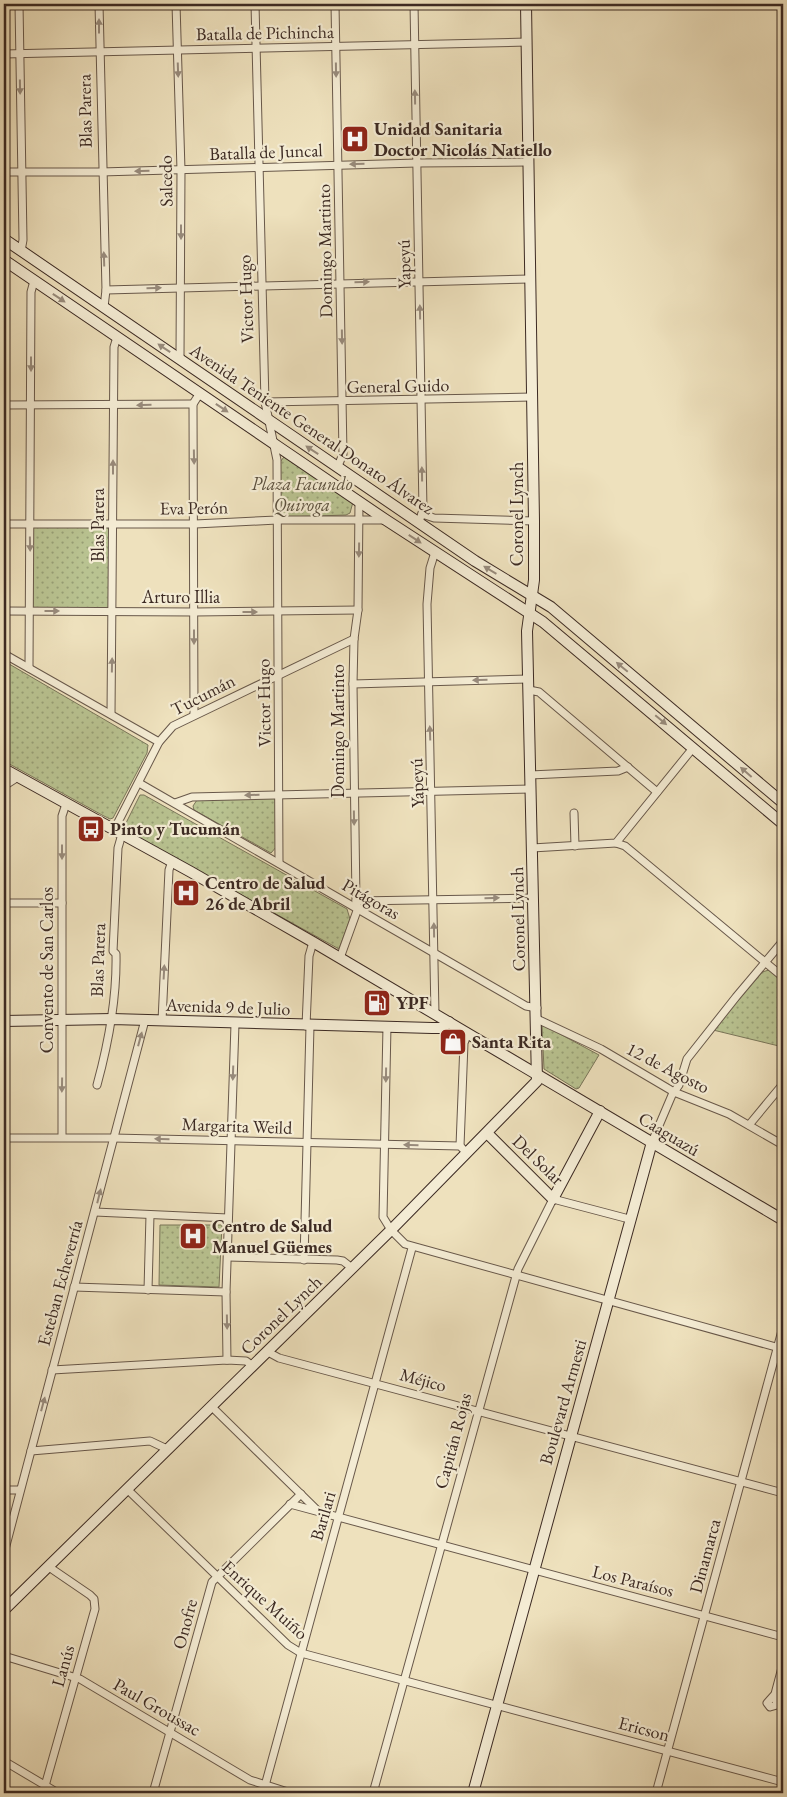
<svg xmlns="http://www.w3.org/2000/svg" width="787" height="1797" font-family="'EB Garamond',serif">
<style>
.park{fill:url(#park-dots);stroke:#7a765a}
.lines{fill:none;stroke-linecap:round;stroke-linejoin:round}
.street-casing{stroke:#68584a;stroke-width:9}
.secondary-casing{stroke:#3c2a23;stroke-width:12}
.street{stroke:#f4ecd4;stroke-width:7}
.secondary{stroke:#f4ecd4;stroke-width:10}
.oneway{fill:#988b7c}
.labels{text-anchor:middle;stroke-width:4.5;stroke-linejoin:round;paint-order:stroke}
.street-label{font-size:18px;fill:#3c2a23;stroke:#f4ecd4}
.poi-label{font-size:18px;font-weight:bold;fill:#3c2a23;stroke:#f4ecd4;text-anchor:start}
.park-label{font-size:18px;font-style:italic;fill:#5b503e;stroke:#f4ecd4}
</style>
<defs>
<pattern id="park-dots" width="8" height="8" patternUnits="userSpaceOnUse" patternTransform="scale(1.25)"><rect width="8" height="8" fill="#b9c391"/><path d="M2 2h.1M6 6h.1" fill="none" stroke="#989f76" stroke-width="1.8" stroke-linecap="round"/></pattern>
</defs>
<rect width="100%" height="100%" fill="#eee1bd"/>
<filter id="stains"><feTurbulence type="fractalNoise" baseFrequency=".004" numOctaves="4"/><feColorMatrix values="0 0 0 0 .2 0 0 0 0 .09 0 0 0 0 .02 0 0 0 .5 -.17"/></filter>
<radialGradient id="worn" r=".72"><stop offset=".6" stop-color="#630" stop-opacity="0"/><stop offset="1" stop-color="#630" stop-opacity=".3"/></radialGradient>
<!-- park -->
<g class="park">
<polygon points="284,457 353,502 350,513 346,515 284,517 280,512 280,462"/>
<rect x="30" y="524" width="83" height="87"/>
<polygon points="4,661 148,745 147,753 113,818 110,819 102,815 4,761"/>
<polygon points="140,795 144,795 347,909 350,919 339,949 126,831 124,827"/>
<polygon points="276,798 277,846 271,853 194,810 193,806 197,800"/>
<polygon points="769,970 783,982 783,1047 713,1030 762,972"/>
<polygon points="542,1026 545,1026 599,1055 579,1088 576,1089 544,1069"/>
<polygon points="160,1225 222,1225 219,1287 159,1285"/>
</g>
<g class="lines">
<!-- street casing -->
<g class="street-casing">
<g id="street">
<polyline points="19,4 23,240 21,251"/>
<polyline points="99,4 106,290 104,307"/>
<polyline points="176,4 181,170 180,358"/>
<polyline points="255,4 265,402 277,460 279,863"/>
<polyline points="335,4 343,454 338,466"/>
<polyline points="414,4 423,510 419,522"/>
<polyline points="4,54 527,42"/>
<polyline points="4,172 101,172 417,163 528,162"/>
<polyline points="106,290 529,279"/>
<polyline points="265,402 532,397"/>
<polyline points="4,405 193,404"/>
<polyline points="422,514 434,518 534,521"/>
<polyline points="4,524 195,524 277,520 386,520"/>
<polyline points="435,552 430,568 427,604 435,1014"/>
<polyline points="4,611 195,612 358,610"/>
<polyline points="4,654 159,742"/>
<polyline points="29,668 31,292 34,281"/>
<polyline points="353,684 528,679"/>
<polyline points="529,690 539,692 657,792"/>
<polyline points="111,714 114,347 117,337"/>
<polyline points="194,714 193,404 200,393"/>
<polyline points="530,775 618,771 628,767"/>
<polyline points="139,783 526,1006 537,1008"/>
<polyline points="4,786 18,777"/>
<polyline points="175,803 192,797 531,789"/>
<polyline points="574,813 575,846"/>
<polyline points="114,830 159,742 173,726 354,639"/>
<polyline points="616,843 625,846 783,977"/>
<polyline points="532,848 616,843 693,748"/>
<polyline points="356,901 533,898"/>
<polyline points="4,903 62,903"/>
<polyline points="340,958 358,908 356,901 353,684 354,639 358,610 359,502"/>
<polyline points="537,1019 601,1049 674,1092 729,1114 783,1145"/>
<polyline points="162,1021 169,870 172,861"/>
<polyline points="306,1026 309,956 313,942"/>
<polyline points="387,1026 383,1217 391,1230 405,1244 783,1349"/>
<path d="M97 1085C109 1041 117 999 116 954L113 951 118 848 122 834"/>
<polyline points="749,1125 783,1084"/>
<polyline points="62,1137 62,816 66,804"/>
<polyline points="4,1138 113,1138 460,1146 467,1153"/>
<polyline points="652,1142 672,1095 679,1085 687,1059 736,997 783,941"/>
<polyline points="460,1146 464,1043 468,1033"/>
<polyline points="95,1212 228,1218"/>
<polyline points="228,1257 337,1260 343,1261 352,1268"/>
<polyline points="304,1260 310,1026"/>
<polyline points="74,1287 226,1292"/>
<polyline points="148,1290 150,1215"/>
<polyline points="268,1352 279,1358 783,1493"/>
<polyline points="227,1360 226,1292 235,1024"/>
<polyline points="52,1370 227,1360 246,1361 253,1366"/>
<polyline points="211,1406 318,1511"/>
<polyline points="31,1451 150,1441 167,1449"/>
<polyline points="4,1490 19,1490"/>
<polyline points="128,1490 288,1645 301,1653 783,1782"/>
<polyline points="290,1504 783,1637"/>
<polyline points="4,1553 145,1020"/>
<polyline points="4,1656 80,1679 250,1780 291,1793"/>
<polyline points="775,1694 777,1705 770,1707 767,1703 775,1694 783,1664"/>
<polyline points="4,1761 58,1793"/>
<polyline points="43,1793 95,1609 94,1599 90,1595 49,1567"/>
<polyline points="153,1793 212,1582 301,1494"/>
<polyline points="263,1793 412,1248"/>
<polyline points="373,1793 518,1269 553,1199 629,1219"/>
<polyline points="656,1793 783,1327"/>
</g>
</g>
<!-- secondary casing -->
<g class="secondary-casing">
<g id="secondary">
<polyline points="4,239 475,561 551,607 783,803"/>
<polyline points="4,260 386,520 543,622 783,824"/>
<polyline points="4,769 191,872 313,942 783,1220"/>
<polyline points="4,1021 112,1019 432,1028 441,1028 449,1022"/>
<polyline points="487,1133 553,1199 600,1111"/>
<polyline points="4,1610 391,1230 537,1081 527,631 534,580 534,521 526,4"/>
<polyline points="473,1793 652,1142"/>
</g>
</g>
<!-- street -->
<use href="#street" class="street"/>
<!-- secondary -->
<use href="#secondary" class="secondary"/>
</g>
<!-- one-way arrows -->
<defs><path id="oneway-solid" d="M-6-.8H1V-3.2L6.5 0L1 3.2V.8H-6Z" transform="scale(1.25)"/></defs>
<g class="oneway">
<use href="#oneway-solid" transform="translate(99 26) rotate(-90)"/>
<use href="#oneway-solid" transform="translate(178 70) rotate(88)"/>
<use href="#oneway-solid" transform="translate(336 70) rotate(89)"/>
<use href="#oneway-solid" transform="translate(20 87) rotate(89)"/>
<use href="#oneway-solid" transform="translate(415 97) rotate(-91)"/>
<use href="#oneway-solid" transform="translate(357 164) rotate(178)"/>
<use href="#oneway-solid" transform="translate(142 171) rotate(178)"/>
<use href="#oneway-solid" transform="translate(181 232) rotate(90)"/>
<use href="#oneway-solid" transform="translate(104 259) rotate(-92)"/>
<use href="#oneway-solid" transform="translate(362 282) rotate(-1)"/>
<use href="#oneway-solid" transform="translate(154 288) rotate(-2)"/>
<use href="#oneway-solid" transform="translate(59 298) rotate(34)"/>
<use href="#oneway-solid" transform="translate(420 312) rotate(-91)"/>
<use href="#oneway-solid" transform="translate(342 337) rotate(89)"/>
<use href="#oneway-solid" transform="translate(164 348) rotate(-146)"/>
<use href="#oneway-solid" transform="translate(31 364) rotate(90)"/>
<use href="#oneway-solid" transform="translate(144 405) rotate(179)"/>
<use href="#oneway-solid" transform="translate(222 408) rotate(34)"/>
<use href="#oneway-solid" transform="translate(312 450) rotate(-147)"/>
<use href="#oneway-solid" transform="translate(194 457) rotate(89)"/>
<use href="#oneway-solid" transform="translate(113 467) rotate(-90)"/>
<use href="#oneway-solid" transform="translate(422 474) rotate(-91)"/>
<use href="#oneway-solid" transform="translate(415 539) rotate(33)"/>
<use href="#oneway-solid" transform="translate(30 544) rotate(89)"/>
<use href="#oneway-solid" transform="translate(359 550) rotate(91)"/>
<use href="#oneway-solid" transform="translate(490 570) rotate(-149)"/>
<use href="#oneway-solid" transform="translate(52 611)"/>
<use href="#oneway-solid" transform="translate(250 612)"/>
<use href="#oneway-solid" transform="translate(194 637) rotate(90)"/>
<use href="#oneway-solid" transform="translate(112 665) rotate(-89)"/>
<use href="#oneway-solid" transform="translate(622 667) rotate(-140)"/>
<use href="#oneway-solid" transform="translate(480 680) rotate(179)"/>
<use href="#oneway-solid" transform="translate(661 720) rotate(40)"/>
<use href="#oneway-solid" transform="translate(430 733) rotate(-92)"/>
<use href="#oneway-solid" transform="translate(746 772) rotate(-139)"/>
<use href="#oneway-solid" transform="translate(252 795) rotate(178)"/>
<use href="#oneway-solid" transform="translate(354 818) rotate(89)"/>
<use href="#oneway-solid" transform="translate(62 852) rotate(90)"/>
<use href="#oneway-solid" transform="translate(492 898) rotate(-1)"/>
<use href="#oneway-solid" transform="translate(434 930) rotate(-91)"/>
<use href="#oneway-solid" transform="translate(164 972) rotate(-87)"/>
<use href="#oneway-solid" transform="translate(140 1039) rotate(-75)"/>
<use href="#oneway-solid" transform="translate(233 1073) rotate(92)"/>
<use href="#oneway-solid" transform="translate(386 1075) rotate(91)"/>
<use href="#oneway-solid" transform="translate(62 1085) rotate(91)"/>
<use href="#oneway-solid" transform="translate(162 1139) rotate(-179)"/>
<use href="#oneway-solid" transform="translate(411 1145) rotate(-179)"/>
<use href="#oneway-solid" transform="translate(99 1196) rotate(-76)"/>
<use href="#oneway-solid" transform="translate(227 1322) rotate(89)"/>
<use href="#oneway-solid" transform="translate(43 1404) rotate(-75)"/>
</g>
<!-- icons -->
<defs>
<g id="hospital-square" transform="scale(1.4375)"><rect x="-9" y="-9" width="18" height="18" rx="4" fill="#8f2418" stroke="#f4ecd4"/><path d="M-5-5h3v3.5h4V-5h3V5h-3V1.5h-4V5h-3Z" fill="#fff"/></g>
<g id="bus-square" transform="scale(1.4375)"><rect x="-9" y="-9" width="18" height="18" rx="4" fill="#8f2418" stroke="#f4ecd4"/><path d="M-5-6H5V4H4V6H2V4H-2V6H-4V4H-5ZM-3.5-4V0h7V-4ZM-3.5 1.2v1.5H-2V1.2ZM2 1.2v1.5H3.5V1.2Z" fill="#fff"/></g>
<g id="fuel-square" transform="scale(1.4375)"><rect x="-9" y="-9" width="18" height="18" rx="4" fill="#8f2418" stroke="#f4ecd4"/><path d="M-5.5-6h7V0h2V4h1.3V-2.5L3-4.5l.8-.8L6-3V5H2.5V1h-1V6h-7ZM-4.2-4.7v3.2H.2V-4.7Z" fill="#fff"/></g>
<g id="shop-square" transform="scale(1.4375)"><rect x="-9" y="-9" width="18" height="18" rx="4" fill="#8f2418" stroke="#f4ecd4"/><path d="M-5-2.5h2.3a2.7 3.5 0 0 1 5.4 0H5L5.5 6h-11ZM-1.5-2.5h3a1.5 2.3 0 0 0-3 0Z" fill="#fff"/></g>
</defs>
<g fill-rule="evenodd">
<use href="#hospital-square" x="355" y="139"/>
<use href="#bus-square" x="91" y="829"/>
<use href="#hospital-square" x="186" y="893"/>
<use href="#fuel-square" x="377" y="1003"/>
<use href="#shop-square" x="453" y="1042"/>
<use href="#hospital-square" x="193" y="1236"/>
</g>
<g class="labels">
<!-- street labels -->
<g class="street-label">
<text transform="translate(265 33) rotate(-1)" y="6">Batalla de Pichincha</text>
<text transform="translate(85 111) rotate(-91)" y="6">Blas Parera</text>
<text transform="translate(266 152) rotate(-2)" y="6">Batalla de Juncal</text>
<text transform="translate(166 181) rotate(-91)" y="6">Salcedo</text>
<text transform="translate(325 251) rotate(-91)" y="6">Domingo Martinto</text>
<text transform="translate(404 264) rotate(-91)" y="6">Yapeyú</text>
<text transform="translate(246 299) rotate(-92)" y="6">Victor Hugo</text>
<text transform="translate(398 386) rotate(-1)" y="6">General Guido</text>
<text transform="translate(312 429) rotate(34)" y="6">Avenida Teniente General Donato Álvarez</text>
<text transform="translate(194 508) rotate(-1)" y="6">Eva Perón</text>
<text transform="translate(517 514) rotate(-90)" y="6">Coronel Lynch</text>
<text transform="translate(98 525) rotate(-90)" y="6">Blas Parera</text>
<text x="181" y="603">Arturo Illia</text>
<text transform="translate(203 695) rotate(-27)" y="6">Tucumán</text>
<text transform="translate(264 703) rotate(-91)" y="6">Victor Hugo</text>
<text transform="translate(338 731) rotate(-90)" y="6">Domingo Martinto</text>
<text transform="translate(417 783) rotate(-92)" y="6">Yapeyú</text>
<text transform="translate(371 899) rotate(30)" y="6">Pitágoras</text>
<text transform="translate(518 919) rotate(-91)" y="6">Coronel Lynch</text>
<text transform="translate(98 960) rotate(-88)" y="6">Blas Parera</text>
<text transform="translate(47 970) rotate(-90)" y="6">Convento de San Carlos</text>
<text transform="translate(228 1007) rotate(2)" y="6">Avenida 9 de Julio</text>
<text transform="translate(668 1068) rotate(27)" y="6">12 de Agosto</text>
<text transform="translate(237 1126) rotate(2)" y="6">Margarita Weild</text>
<text transform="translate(669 1134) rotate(31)" y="6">Caaguazú</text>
<text transform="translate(538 1160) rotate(44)" y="6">Del Solar</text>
<text transform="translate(60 1283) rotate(-75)" y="6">Esteban Echeverría</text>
<text transform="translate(281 1315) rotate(-44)" y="6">Coronel Lynch</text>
<text transform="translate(423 1380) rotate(15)" y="6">Méjico</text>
<text transform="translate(563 1402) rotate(-74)" y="6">Boulevard Armesti</text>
<text transform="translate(453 1441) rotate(-75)" y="6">Capitán Rojas</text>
<text transform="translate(323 1516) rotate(-74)" y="6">Barilari</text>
<text transform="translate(705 1556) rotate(-75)" y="6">Dinamarca</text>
<text transform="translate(633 1581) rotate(14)" y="6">Los Paraísos</text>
<text transform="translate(265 1600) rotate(42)" y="6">Enrique Muiño</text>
<text transform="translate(185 1624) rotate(-75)" y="6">Onofre</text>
<text transform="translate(63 1666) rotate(-74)" y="6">Lanús</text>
<text transform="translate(157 1707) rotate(30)" y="6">Paul Groussac</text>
<text transform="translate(644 1729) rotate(15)" y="6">Ericson</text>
</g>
<!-- poi labels -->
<g class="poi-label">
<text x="374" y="135">Unidad Sanitaria<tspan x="374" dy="21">Doctor Nicolás Natiello</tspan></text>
<text x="110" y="835">Pinto y Tucumán</text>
<text x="205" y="889">Centro de Salud<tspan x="205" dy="21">26 de Abril</tspan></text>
<text x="396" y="1009">YPF</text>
<text x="472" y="1048">Santa Rita</text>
<text x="212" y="1232">Centro de Salud<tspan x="212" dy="21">Manuel Güemes</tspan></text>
</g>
<!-- park labels -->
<g class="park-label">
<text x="302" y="490">Plaza Facundo<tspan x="302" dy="21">Quiroga</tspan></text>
</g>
</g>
<!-- margin -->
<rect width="787" height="1797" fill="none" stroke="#eee1bd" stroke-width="20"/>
<rect x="5" y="5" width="777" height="1787" fill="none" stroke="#3c2a23" stroke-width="2.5"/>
<rect x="10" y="10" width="767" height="1777" fill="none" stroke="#3c2a23"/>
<rect width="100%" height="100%" filter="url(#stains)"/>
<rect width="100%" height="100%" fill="url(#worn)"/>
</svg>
